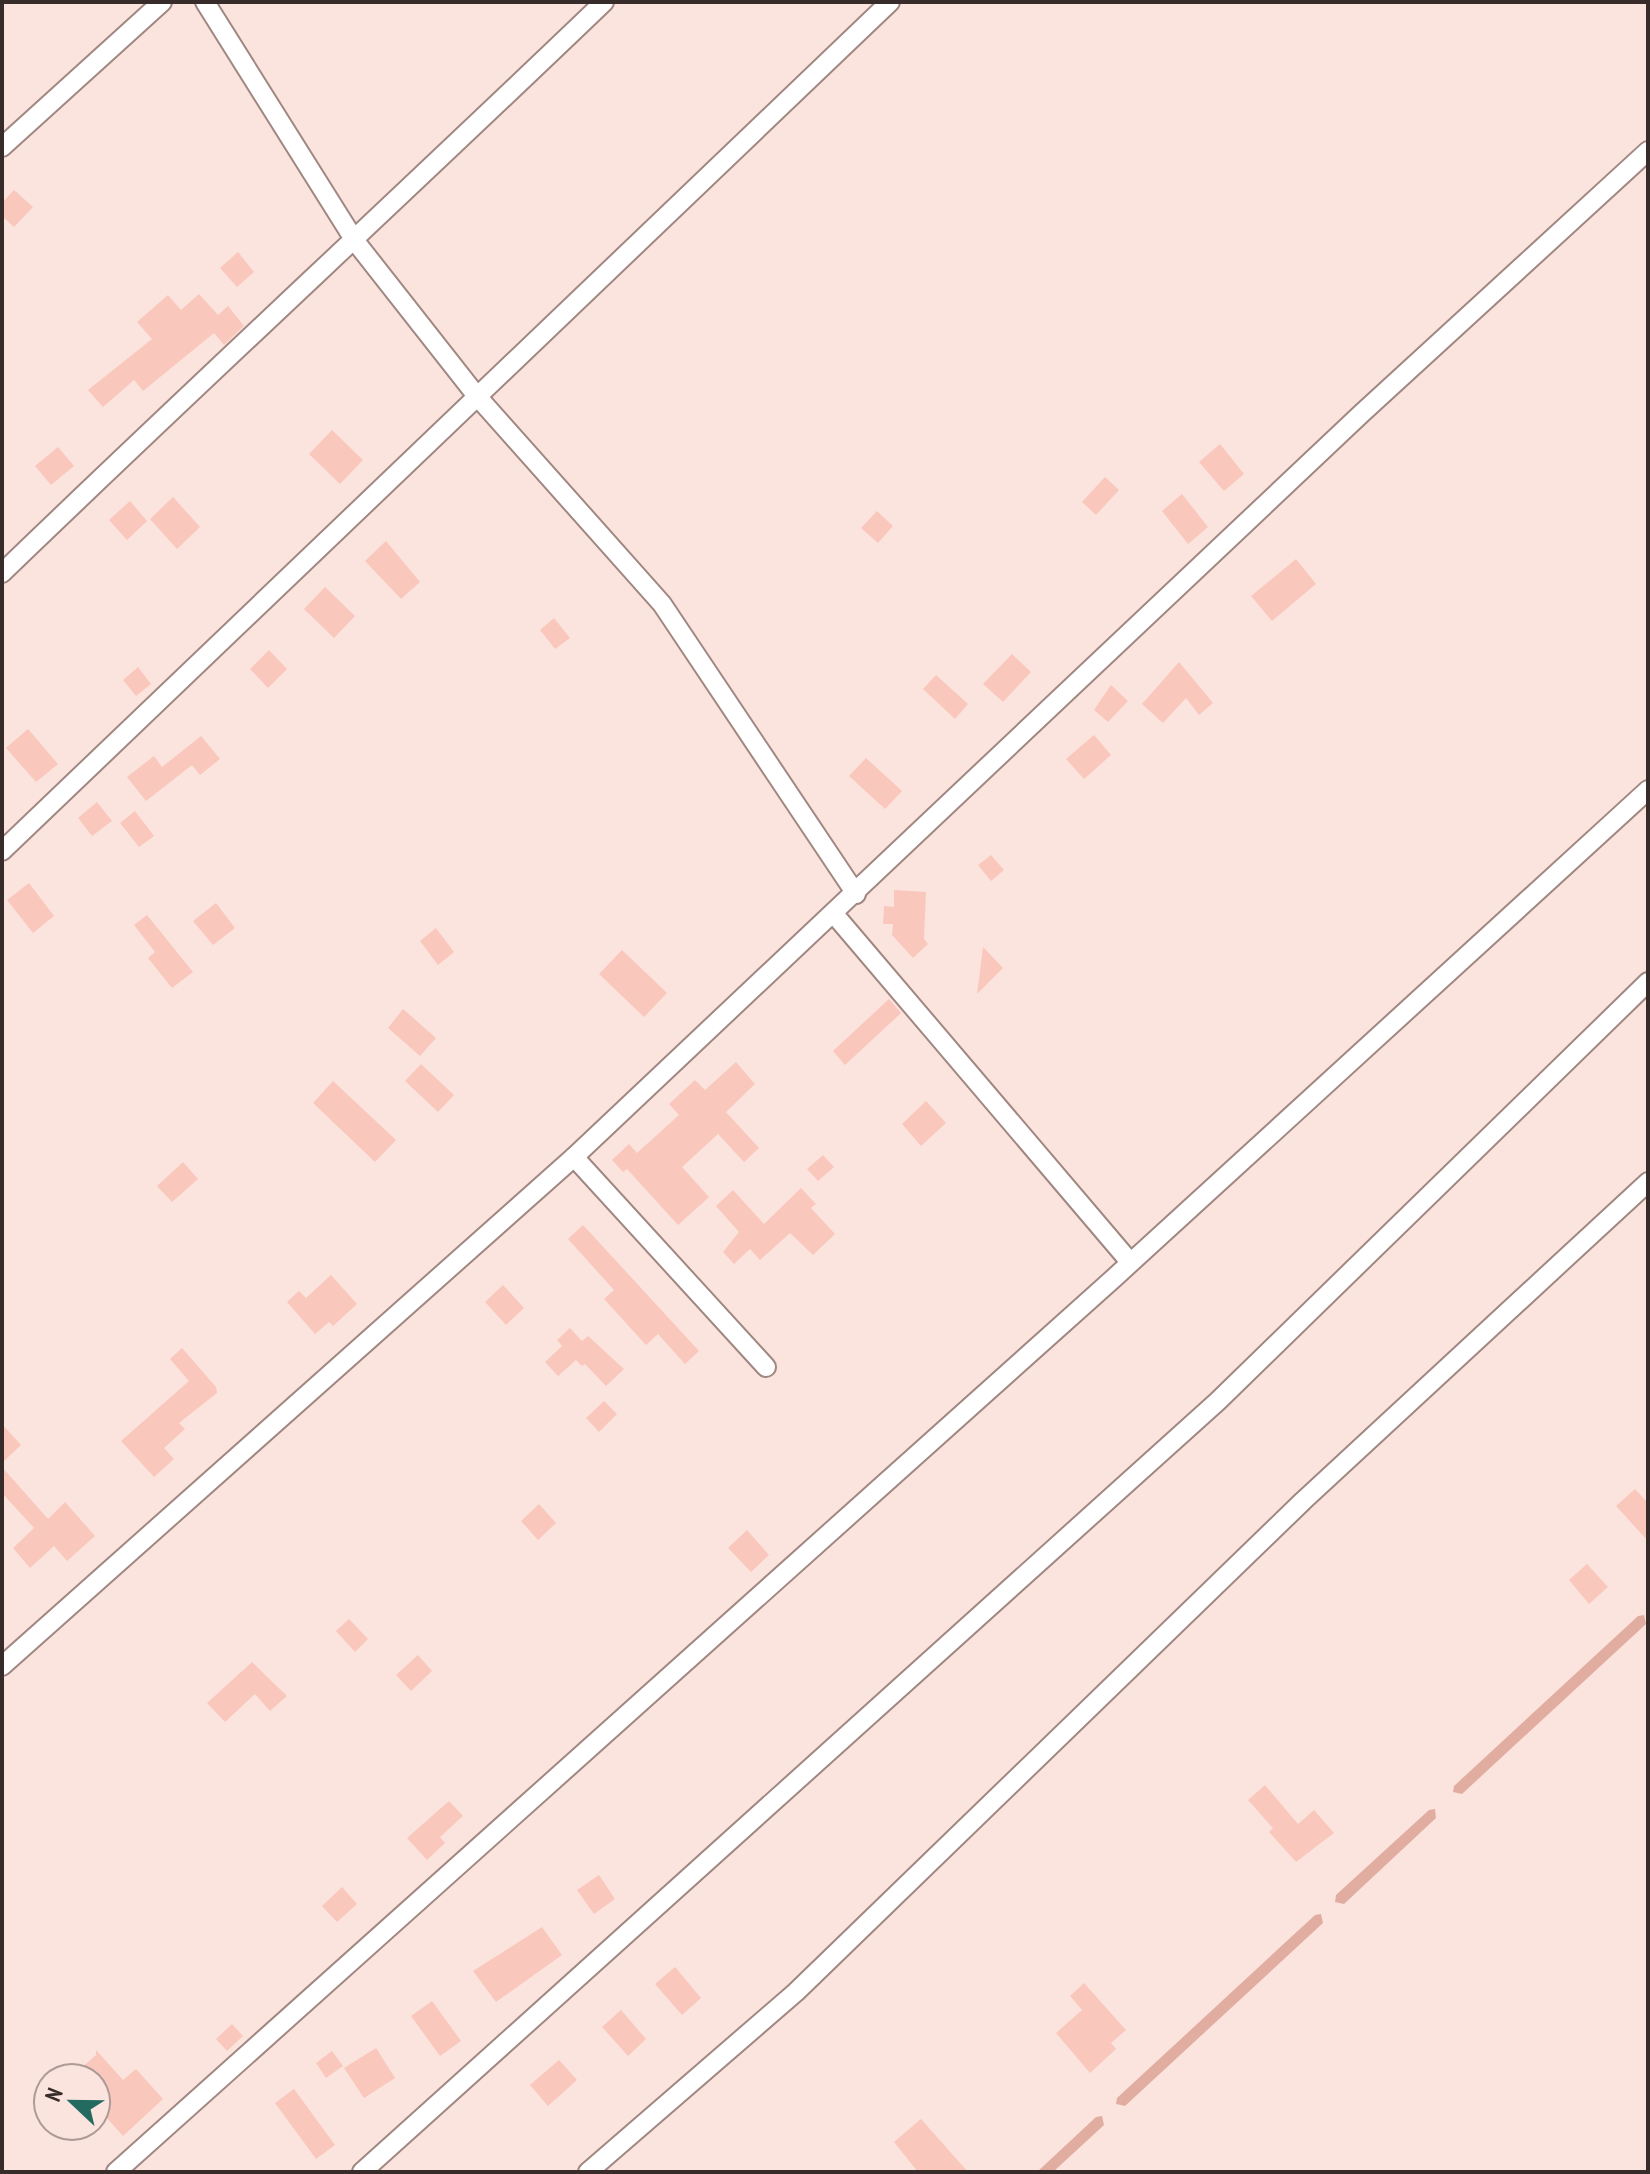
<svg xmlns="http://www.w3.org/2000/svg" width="1650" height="2174" font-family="'PT Sans Narrow',sans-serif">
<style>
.green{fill:#e2ada1}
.building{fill:#fac7bc}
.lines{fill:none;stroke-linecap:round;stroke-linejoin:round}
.street-casing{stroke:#a18781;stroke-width:22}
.street{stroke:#fff;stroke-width:18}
</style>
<rect width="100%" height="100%" fill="#fce4de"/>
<!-- green -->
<g class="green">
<polygon points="1644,1615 1646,1624 1462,1794 1453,1792 1454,1786 1638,1616"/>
<polygon points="1435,1809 1436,1818 1344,1904 1335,1902 1336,1895 1429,1810"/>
<polygon points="1321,1914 1323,1923 1125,2106 1116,2104 1117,2098 1315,1915"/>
<polygon points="1102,2116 1104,2125 1053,2172 1037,2172 1096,2117"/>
</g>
<!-- building -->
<g class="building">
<polygon points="14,190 33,207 14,227 2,216 2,203"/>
<polygon points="238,252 254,272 237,287 220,268"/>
<polygon points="199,294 218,315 228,306 244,326 224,345 214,333 143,391 134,380 103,407 88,390 152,339 137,322 168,295 181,310"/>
<polygon points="332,430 363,460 340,484 309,454"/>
<polygon points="1220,444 1244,474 1224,491 1199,462"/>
<polygon points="58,447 74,466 51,485 35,466"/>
<polygon points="1105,477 1119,490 1096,515 1082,502"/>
<polygon points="1182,494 1208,527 1188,544 1162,511"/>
<polygon points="173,497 200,527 177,549 150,519"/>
<polygon points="130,501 147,521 127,540 109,520"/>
<polygon points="877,511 893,526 878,543 861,528"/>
<polygon points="386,541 420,582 401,599 365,561"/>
<polygon points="1296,559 1316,584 1272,621 1251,596"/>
<polygon points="325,587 355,616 334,638 304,609"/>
<polygon points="554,618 570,638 555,649 540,630"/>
<polygon points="269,650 287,669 268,688 250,669"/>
<polygon points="1012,654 1031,672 1003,702 983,684"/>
<polygon points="1179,662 1213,703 1199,715 1186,698 1163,723 1142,704"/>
<polygon points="138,667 151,684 136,696 123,680"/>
<polygon points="936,675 968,704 955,719 923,689"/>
<polygon points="1111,685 1128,701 1108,722 1094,710"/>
<polygon points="28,729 58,764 36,782 6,748"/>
<polygon points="1094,735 1111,755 1084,779 1066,759"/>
<polygon points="201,736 220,759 200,775 192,765 146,801 127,777 154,756 162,767"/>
<polygon points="866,758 902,791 885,809 849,776"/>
<polygon points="97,802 112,821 92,836 78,818"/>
<polygon points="135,811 154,836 139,847 120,823"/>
<polygon points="991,855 1004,870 991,881 978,865"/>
<polygon points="29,883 54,916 33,933 7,900"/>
<polygon points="894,890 926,892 924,939 928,944 913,958 892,935 893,924 883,924 884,906 894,907"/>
<polygon points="216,903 235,928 213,945 193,921"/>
<polygon points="147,915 193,972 172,988 148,958 155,952 134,925"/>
<polygon points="436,928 454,952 438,965 420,941"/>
<polygon points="983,947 1003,968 977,994"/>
<polygon points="622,950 667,993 644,1017 599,974"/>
<polygon points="889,999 901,1013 845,1065 833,1051"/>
<polygon points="403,1009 436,1038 420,1056 388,1028"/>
<polygon points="736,1062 755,1084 726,1112 759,1148 744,1162 718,1134 682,1167 709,1197 678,1225 627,1169 623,1172 612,1160 629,1144 637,1153 679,1115 669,1104 695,1080 705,1090"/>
<polygon points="421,1064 454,1095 438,1112 405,1081"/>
<polygon points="333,1081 396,1140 375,1162 313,1103"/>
<polygon points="926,1101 946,1123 921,1146 902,1124"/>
<polygon points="823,1155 834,1167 818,1181 807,1169"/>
<polygon points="183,1162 198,1179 172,1202 157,1186"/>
<polygon points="801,1188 816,1204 811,1208 835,1234 813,1255 790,1233 760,1260 750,1249 734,1264 723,1252 739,1232 716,1206 733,1190 764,1224"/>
<polygon points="583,1225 699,1351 685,1364 658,1334 646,1345 604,1299 614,1290 568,1239"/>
<polygon points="331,1275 357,1304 333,1326 329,1322 315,1334 287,1302 299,1291 306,1298"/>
<polygon points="503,1285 524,1308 506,1325 485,1302"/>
<polygon points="570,1328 582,1341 588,1336 624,1369 606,1386 585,1364 582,1366 576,1360 558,1376 545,1362 562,1346 557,1340"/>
<polygon points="182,1348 216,1387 217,1393 179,1423 185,1429 164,1448 174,1459 154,1477 121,1441 189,1381 170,1359"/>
<polygon points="604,1401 617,1414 599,1432 586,1418"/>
<polygon points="2,1424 21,1445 2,1463"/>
<polygon points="2,1467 48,1519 65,1502 95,1536 67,1561 54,1546 30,1568 13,1548 34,1528 2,1493"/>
<polygon points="1635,1489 1648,1503 1648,1541 1616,1506"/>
<polygon points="539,1504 556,1523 538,1540 521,1521"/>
<polygon points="747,1530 769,1555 751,1572 728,1548"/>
<polygon points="1587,1564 1608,1587 1589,1604 1569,1580"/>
<polygon points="349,1619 368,1639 355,1652 336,1631"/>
<polygon points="418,1655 432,1671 411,1691 396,1675"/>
<polygon points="252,1662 287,1696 270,1711 255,1694 225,1722 207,1703"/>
<polygon points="1265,1785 1298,1824 1314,1810 1334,1833 1296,1862 1269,1832 1273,1828 1248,1800"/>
<polygon points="449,1801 463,1816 440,1837 445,1843 427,1860 407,1838"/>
<polygon points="599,1875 615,1899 594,1914 577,1890"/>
<polygon points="342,1887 357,1904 337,1922 322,1906"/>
<polygon points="542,1927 562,1955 496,2002 473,1971"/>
<polygon points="675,1967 701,1998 682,2015 655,1984"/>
<polygon points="1084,1983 1126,2030 1111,2043 1116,2049 1090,2073 1056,2033 1082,2010 1070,1996"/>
<polygon points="432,2001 461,2041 440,2056 411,2016"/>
<polygon points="621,2010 646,2039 628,2056 602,2027"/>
<polygon points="232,2024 243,2036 227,2051 216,2039"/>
<polygon points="376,2048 395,2078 364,2098 344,2068"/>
<polygon points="96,2050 123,2080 136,2069 163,2099 123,2136 97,2107 106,2099 96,2088 96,2078 70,2078 96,2055"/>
<polygon points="332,2051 343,2066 326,2078 316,2063"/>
<polygon points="559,2060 577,2080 548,2106 530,2085"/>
<polygon points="294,2089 335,2145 316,2159 275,2103"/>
<polygon points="921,2119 968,2172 918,2172 894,2142"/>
</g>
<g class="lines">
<!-- street casing -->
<g class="street-casing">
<g id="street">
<polyline points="205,2 355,241 476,395 662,604 856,894"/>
<polyline points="2,147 162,2"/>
<path d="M2 573C201 381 404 194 604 2"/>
<polyline points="2,851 890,2"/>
<polyline points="834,914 1130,1262"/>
<polyline points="574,1157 766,1367"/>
<polyline points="2,1666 574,1157 1361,414 1648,151"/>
<polyline points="116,2172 1114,1278 1648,790"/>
<polyline points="362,2172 1218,1401 1648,982"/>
<polyline points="588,2172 796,1992 1303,1501 1648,1182"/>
</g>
</g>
<!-- street -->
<use href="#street" class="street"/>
</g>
<!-- border -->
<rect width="1650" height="2174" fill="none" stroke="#372c2a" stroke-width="8"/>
<!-- north arrow -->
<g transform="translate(72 2102) rotate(292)"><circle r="38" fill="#fce4de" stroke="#ad9a96" stroke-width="2"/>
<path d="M0-6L14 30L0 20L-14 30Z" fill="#236b61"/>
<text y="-12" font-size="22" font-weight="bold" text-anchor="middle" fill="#372c2a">N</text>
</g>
</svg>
